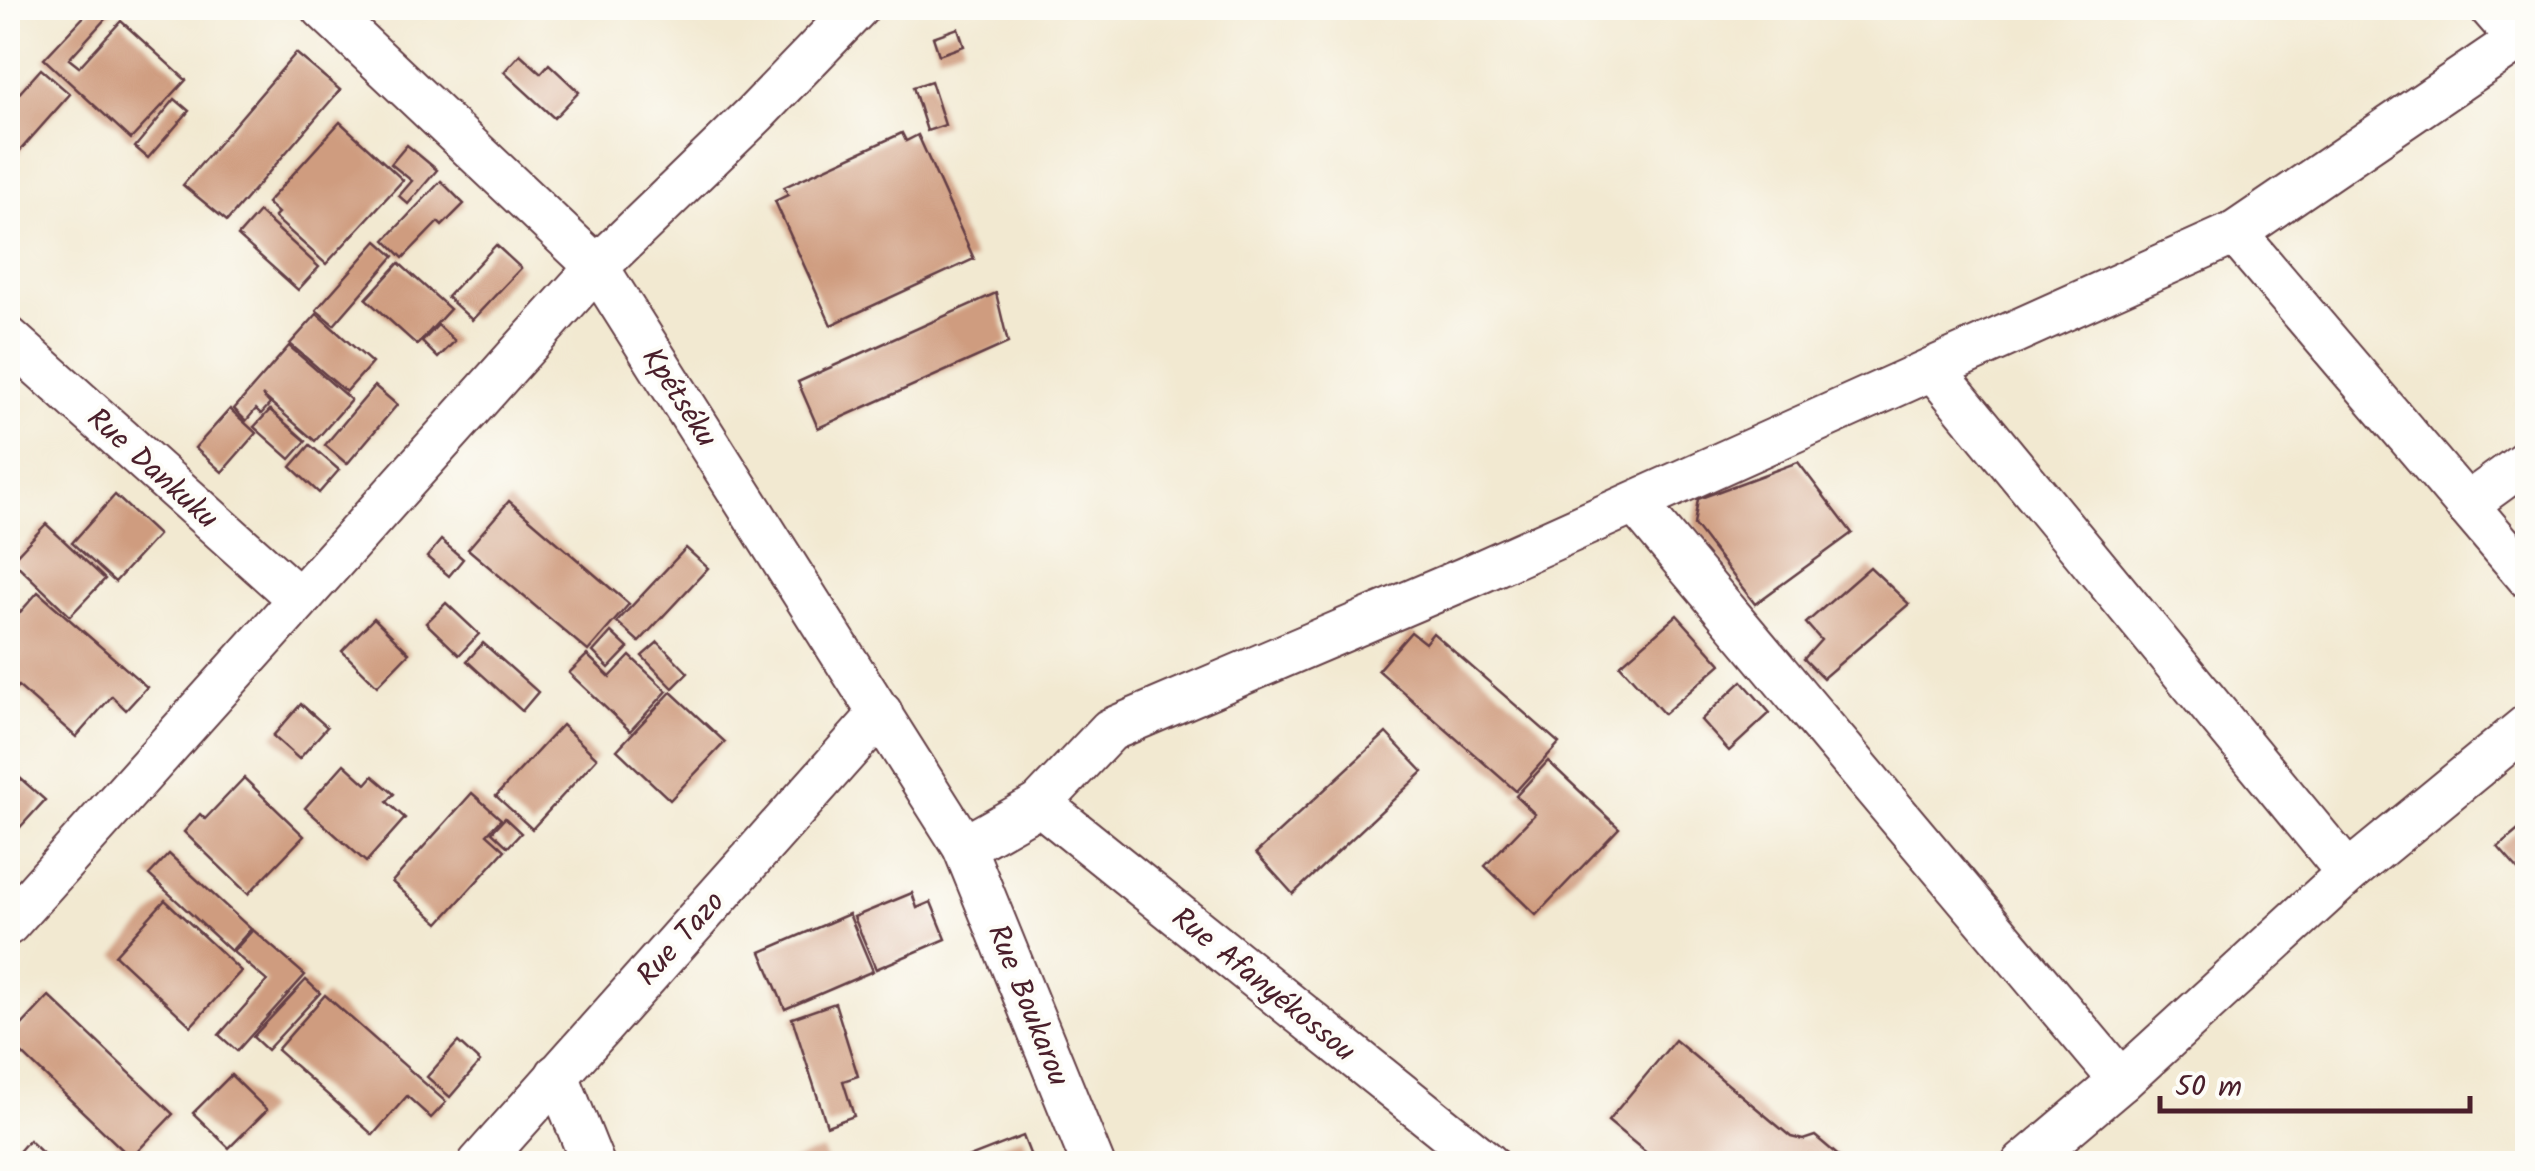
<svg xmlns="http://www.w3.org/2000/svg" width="2535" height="1171" font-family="Kalam,sans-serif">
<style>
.building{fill:#cf9c7f}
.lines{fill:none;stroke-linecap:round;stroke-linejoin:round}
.minor-casing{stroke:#633d44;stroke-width:46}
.minor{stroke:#fff;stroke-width:42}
.labels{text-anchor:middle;stroke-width:8;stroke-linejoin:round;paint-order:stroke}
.street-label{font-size:30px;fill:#4a1f2b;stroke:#fdfcf7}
</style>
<rect width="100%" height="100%" fill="#fdfcf7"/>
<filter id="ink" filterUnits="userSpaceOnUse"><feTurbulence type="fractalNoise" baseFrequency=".01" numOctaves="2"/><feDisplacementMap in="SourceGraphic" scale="20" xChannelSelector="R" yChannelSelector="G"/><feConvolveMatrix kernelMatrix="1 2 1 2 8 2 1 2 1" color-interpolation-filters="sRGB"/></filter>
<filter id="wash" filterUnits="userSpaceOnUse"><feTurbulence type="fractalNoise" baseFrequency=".0048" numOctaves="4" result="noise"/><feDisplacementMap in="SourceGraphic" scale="40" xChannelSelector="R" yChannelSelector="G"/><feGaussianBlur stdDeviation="2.25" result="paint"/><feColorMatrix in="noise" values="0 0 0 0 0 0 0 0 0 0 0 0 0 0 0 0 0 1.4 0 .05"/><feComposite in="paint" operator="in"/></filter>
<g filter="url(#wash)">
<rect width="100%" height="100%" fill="#f2e9d1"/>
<g id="blocks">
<!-- building -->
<g class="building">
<polygon points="92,8 115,8 69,59 79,67 121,21 186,80 131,139 44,59"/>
<polygon points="958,28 964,46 939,55 933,37"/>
<polygon points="296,53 340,90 227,221 183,185"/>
<polygon points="520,54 541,73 549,64 579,92 554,118 504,72"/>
<polygon points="41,69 70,94 8,164 8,106"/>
<polygon points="931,81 945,125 927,131 913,87"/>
<polygon points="175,99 189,111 148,158 135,147"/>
<polygon points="340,122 403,180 326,264 274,217 278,213 267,203"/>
<polygon points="902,133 906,141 918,135 974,259 831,325 775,201 788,195 784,187"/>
<polygon points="407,145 437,170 408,204 399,196 412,181 391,164"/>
<polygon points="441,181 464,204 442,226 438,222 403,258 385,240"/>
<polygon points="259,212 319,267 298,290 238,236"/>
<polygon points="377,241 394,256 334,325 316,310"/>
<polygon points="496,245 521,268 472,320 447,297"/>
<polygon points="399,263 450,309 417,345 366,299"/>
<polygon points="996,293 1008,343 818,428 798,382"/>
<polygon points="317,314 372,363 346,392 290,344"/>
<polygon points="438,325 455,341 438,358 422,342"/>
<polygon points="289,346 351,400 315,441 262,395 270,404 261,414 256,409 246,421 234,409"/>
<polygon points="375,386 397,405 347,464 325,445"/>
<polygon points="230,409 256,433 222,472 195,448"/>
<polygon points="270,410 306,441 290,459 254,427"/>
<polygon points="310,445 339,470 319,493 291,467"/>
<polygon points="1798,462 1852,533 1755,604 1694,525 1698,499"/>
<polygon points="115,495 158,535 115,582 72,543"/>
<polygon points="509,501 629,604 588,651 468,549"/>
<polygon points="46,524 105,579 70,616 12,560"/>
<polygon points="441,540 463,559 449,576 427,557"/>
<polygon points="686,548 708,568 639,642 617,622"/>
<polygon points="1870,567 1909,604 1823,678 1804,659 1821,640 1806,623"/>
<polygon points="38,592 147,687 126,710 112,696 76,737 18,686 12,693 8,689 8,626"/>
<polygon points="446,603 479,634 459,655 426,623"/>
<polygon points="1677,615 1721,664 1664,714 1620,665"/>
<polygon points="374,618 409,653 377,686 342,651"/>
<polygon points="611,632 628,648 609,668 593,652"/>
<polygon points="1411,632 1425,643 1433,633 1559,743 1516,791 1378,670"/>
<polygon points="658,642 688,673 673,688 642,656"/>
<polygon points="483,643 538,692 522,711 467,661"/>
<polygon points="587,655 610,677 630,656 667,691 630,731 569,673"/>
<polygon points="1742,681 1770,713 1729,751 1701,720"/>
<polygon points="671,692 725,742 670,800 617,750"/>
<polygon points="301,704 327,727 299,759 273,736"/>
<polygon points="562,725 597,758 532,829 496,796"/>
<polygon points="1386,733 1423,772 1293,894 1256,853"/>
<polygon points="1548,761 1619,828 1536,915 1485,866 1535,814 1516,796"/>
<polygon points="344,764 366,784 373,776 394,794 387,802 405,818 366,862 305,808"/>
<polygon points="12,771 45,800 13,835 8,830 8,776"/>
<polygon points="244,778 304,836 248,894 184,832 200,814 205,819"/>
<polygon points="472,793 501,819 487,834 505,850 439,923 392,882"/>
<polygon points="505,818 521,833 508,847 492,832"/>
<polygon points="2528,822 2528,881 2498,847"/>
<polygon points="169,854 251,929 231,951 149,875"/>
<polygon points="912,893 917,908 931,902 946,939 876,969 854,917"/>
<polygon points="165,900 241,971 191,1026 115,955"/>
<polygon points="849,914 873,971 785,1009 761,952"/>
<polygon points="253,930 305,975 237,1051 219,1035 267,981 233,952"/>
<polygon points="306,980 320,993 267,1050 253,1037"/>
<polygon points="325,995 446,1102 431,1118 407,1096 373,1135 277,1050"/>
<polygon points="49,996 173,1114 131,1158 8,1040"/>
<polygon points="835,1003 858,1076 843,1081 854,1116 827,1126 792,1018"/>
<polygon points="1675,1040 1791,1137 1803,1140 1815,1136 1848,1164 1660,1164 1608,1121"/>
<polygon points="458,1042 480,1062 450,1097 427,1077"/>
<polygon points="231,1075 267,1110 229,1148 193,1113"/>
<polygon points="1023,1136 1034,1164 954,1164 954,1163"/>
<polygon points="29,1140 54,1164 8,1164"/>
<polygon points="823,1150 828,1164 785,1164 785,1163"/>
</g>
</g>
</g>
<g filter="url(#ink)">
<use href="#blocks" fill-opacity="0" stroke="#633d44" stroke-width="2.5"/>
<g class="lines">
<!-- minor casing -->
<g class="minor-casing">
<g id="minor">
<polyline points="323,8 597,267 964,847 1093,1164"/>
<polyline points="2491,8 2519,40"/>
<polyline points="2235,233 2528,577"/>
<polyline points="8,338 298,598"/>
<polyline points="1933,369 2348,873"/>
<polyline points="1635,503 2121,1081"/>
<polyline points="2466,505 2528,460"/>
<polyline points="1040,804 1488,1164"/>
<polyline points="964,847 1040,804 1110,730 1471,576 2235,233 2528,33"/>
<polyline points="8,924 597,267 755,114 857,8"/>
<polyline points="557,1075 593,1164"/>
<polyline points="479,1164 881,713"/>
<polyline points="2023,1164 2121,1081 2348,873 2528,725"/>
</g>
</g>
<!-- minor -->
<use href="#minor" class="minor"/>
</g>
</g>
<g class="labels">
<!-- street labels -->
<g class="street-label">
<text transform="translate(680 397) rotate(57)" y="10">Kpétséku</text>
<text transform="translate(153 468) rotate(42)" y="10">Rue Dankuku</text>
<text transform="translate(680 938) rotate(-48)" y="10">Rue Tazo</text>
<text transform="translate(1264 984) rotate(39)" y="10">Rue Afanyékossou</text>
<text transform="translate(1029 1005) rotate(68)" y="10">Rue Boukarou</text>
</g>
</g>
<!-- margin -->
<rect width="2535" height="1171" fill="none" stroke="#fdfcf7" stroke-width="40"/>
<!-- scale -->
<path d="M2160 1096v15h310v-15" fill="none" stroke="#4a1f2b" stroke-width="5"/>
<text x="2175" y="1096" font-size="30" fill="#4a1f2b" stroke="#fdfcf7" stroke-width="8" paint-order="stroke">50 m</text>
</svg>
